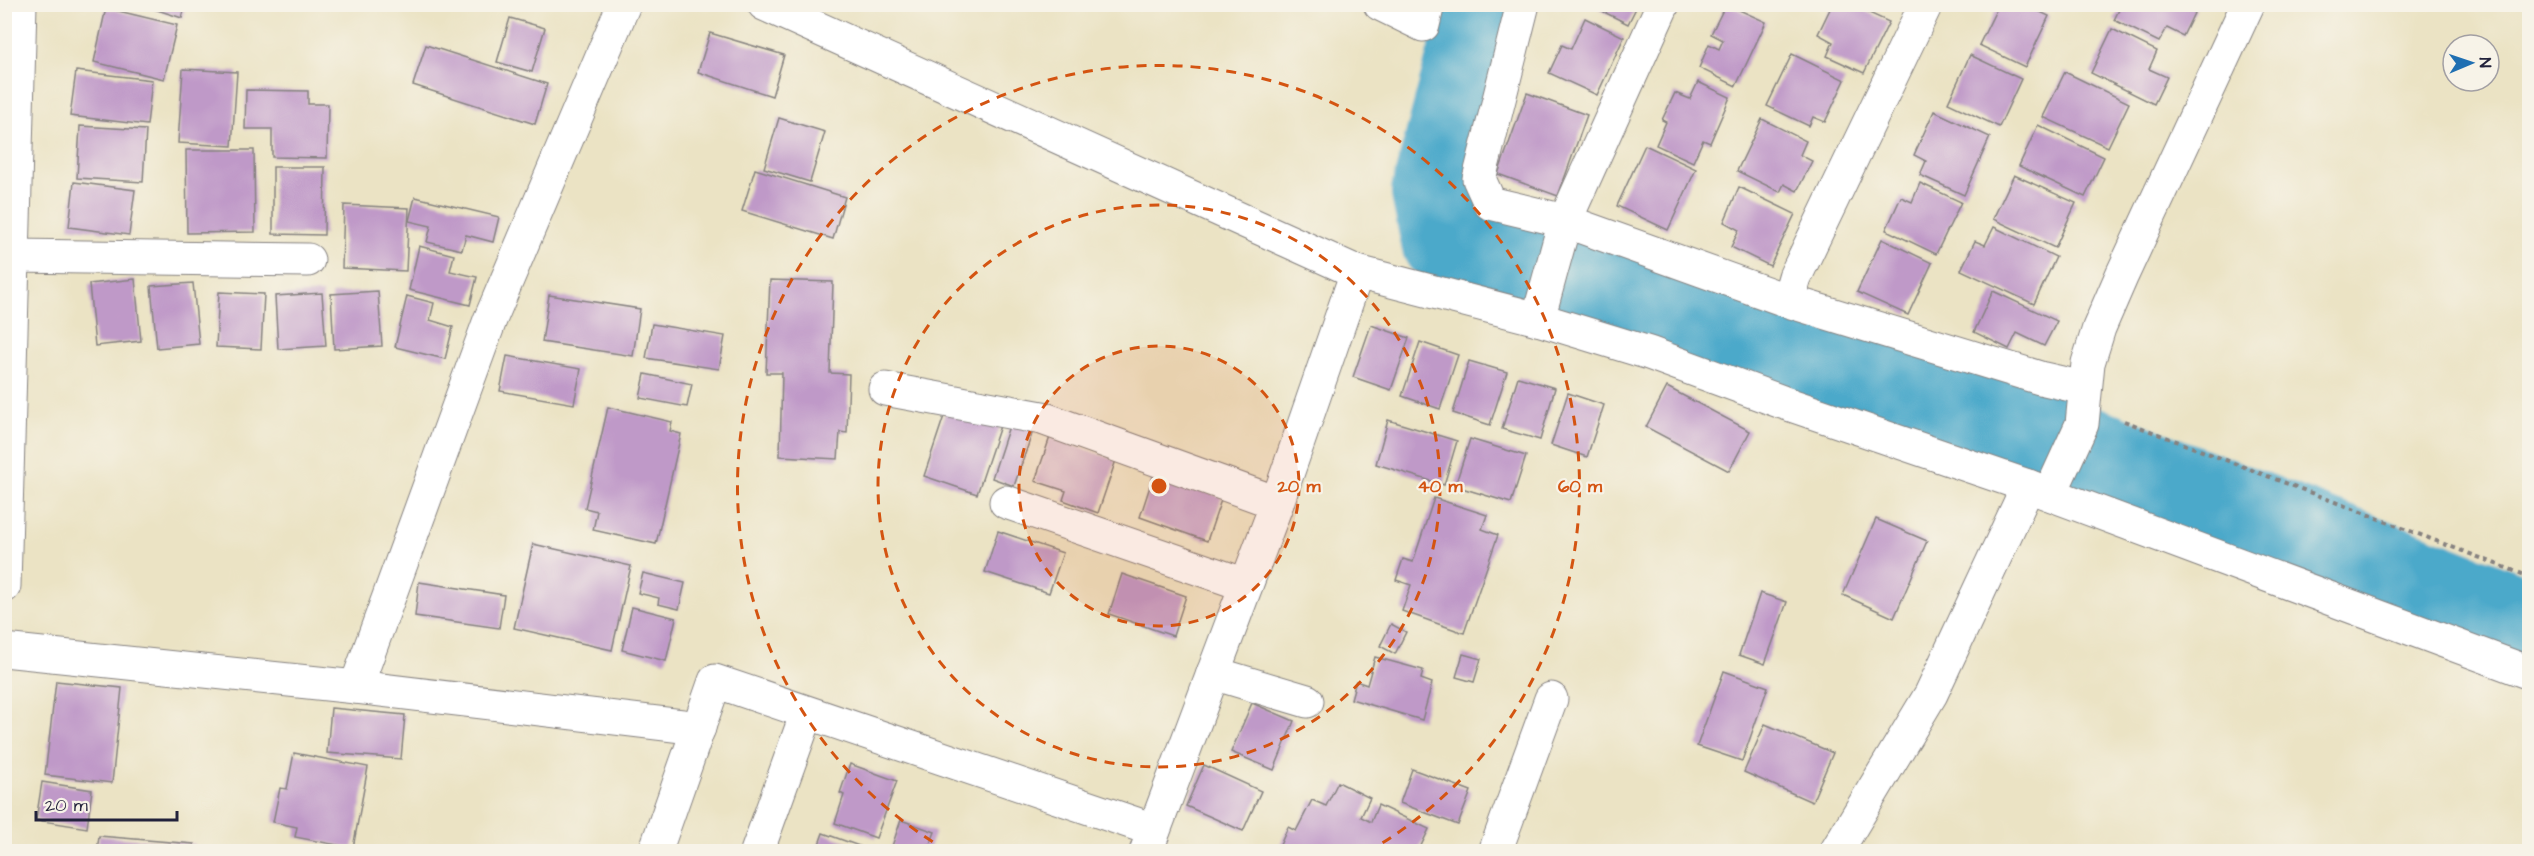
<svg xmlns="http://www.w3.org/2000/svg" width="2534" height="856" font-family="'Architects Daughter',sans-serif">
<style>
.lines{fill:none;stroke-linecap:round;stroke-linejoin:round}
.river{stroke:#4ca9ca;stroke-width:84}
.building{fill:#bf99c8}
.minor-casing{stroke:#868280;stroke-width:35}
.path{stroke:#868280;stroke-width:4;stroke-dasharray:4.5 4.5;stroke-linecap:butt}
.minor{stroke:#fff;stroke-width:33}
.ring{fill:none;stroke:#d45411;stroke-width:3;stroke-dasharray:10 8}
.centre{fill:#d45411;stroke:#f7f3e8;stroke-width:3}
.ring-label{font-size:18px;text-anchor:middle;font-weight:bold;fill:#d45411;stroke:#f7f3e8;stroke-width:4.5;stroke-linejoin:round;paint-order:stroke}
</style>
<rect width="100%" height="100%" fill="#f7f3e8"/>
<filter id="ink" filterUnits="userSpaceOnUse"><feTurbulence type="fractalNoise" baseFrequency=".0167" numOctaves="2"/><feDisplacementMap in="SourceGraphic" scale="12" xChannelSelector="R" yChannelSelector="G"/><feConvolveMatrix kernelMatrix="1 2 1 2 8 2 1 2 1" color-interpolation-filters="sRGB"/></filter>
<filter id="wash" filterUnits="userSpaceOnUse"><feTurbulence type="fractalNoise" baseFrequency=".008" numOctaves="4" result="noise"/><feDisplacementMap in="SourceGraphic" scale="24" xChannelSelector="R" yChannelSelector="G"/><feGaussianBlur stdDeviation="1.35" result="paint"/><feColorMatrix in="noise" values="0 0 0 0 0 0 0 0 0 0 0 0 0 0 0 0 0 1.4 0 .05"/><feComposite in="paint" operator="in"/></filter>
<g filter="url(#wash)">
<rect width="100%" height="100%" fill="#ebe3c4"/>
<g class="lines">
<!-- river -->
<polyline class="river" points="1483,4 1433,192 1443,242 2047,431 2530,621"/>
</g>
<g id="blocks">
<!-- building -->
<g class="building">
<polygon points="139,4 186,4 182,18"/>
<polygon points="1602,4 1638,4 1628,24 1600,10"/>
<polygon points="1726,4 1766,22 1736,86 1699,68 1709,44 1719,49 1723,40 1711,34"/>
<polygon points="1999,4 2023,4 2049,16 2025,67 1979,45"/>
<polygon points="2122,4 2188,4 2196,9 2183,36 2167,28 2159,42 2114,20"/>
<polygon points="1832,5 1852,5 1889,22 1864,73 1827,56 1833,42 1818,34"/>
<polygon points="106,8 177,25 164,79 94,62"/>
<polygon points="510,18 545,28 532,72 497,62"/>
<polygon points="1585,18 1624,37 1597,95 1549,73 1562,45 1571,49"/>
<polygon points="2112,29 2157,51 2149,69 2167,77 2154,104 2091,73"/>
<polygon points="710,33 784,55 772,96 698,72"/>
<polygon points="426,45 547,84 535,124 413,85"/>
<polygon points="1792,54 1845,80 1825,122 1813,117 1809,126 1767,106"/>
<polygon points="1970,55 2021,79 1999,127 1948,103"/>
<polygon points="183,69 237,72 232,146 178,143"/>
<polygon points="76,71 152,80 147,125 70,116"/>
<polygon points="2065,72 2129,103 2108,147 2043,117"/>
<polygon points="1698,82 1730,97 1710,143 1703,140 1693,162 1656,145 1666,122 1662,120 1675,93 1690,99"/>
<polygon points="246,90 308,91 308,104 328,104 327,158 272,157 272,129 245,129"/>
<polygon points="1527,93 1587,115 1558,196 1498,174"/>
<polygon points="1934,111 1990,137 1964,195 1920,175 1926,161 1914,155"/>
<polygon points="779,118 825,132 810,182 764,168"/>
<polygon points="1762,119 1806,141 1800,155 1812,161 1797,191 1784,184 1780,192 1737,171"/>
<polygon points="2038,125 2104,157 2085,197 2019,166"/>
<polygon points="80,126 146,130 143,182 77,178"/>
<polygon points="1645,145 1696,169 1668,230 1617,206"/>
<polygon points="186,150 254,150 255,232 187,233"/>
<polygon points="273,167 325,167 324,235 273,234"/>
<polygon points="755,169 845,197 833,239 742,211"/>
<polygon points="2014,175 2076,203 2055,248 1993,219"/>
<polygon points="74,182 135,190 129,235 69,227"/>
<polygon points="1920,183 1961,202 1936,254 1886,230 1901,197 1912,202"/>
<polygon points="1739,187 1795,214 1770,266 1731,247 1739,230 1724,222"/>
<polygon points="415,197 499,217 493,242 466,235 462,250 427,242 431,226 409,221"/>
<polygon points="344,205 409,208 406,271 342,268"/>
<polygon points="1994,227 2056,257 2034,304 1961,270 1975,241 1985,245"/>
<polygon points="1882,239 1932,263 1908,315 1857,292"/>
<polygon points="419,246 454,255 450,271 477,277 470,305 409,290"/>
<polygon points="135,279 141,341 95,346 89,284"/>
<polygon points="770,280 833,282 830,373 849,374 847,433 840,432 838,459 780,456 782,373 766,373"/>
<polygon points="193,283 199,344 157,348 151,286"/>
<polygon points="378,291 382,346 334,349 331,294"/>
<polygon points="1993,291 2057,321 2044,346 2017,333 2009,349 1974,332"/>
<polygon points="219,292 264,294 261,349 216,347"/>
<polygon points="322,293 326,346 278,349 275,296"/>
<polygon points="549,295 640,309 633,356 542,342"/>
<polygon points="407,296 434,303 430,320 453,327 445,359 395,347"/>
<polygon points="652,324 725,336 719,369 646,358"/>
<polygon points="1371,325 1409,338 1391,390 1353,377"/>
<polygon points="1420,342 1458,355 1440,409 1402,396"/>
<polygon points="507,356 581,369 574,404 500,391"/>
<polygon points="1469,361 1507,372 1490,425 1453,413"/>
<polygon points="645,374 692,384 687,407 640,398"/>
<polygon points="1518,377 1555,388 1540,440 1502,429"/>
<polygon points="1667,387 1750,431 1729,471 1646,427"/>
<polygon points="1568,393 1604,405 1587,457 1551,445"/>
<polygon points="949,401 1002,420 977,494 924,476"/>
<polygon points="608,407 672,422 670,431 681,434 656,544 593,530 597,511 585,508"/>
<polygon points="1011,420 1034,428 1014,486 992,478"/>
<polygon points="1388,420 1457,441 1444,485 1376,464"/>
<polygon points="1050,437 1116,460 1098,513 1063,500 1066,491 1035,481"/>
<polygon points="1470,439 1526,456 1511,503 1455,486"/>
<polygon points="1154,474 1222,497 1207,541 1140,517"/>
<polygon points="1434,498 1487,515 1482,529 1498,535 1464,633 1402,611 1411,585 1396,580 1403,559 1413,562"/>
<polygon points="1876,519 1927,541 1894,618 1843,595"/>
<polygon points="998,531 1063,553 1049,593 985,572"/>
<polygon points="533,544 631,566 612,650 514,628"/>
<polygon points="643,573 685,583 679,609 658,604 659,598 638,593"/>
<polygon points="1122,574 1186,596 1173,636 1109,614"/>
<polygon points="419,582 504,595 499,628 415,616"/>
<polygon points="1760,593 1787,602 1765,664 1739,655"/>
<polygon points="632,607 676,618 666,661 622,650"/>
<polygon points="1391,624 1406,632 1395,654 1380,646"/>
<polygon points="1463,654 1481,659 1474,682 1456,677"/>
<polygon points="1375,657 1423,670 1421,679 1432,683 1422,720 1351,699 1356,681 1367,685"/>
<polygon points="1724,671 1768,687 1742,761 1697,746"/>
<polygon points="56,681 122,688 112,783 45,775"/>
<polygon points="1252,703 1294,721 1274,770 1231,752"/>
<polygon points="331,708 405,715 401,759 327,753"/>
<polygon points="1765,724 1833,753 1812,802 1744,772"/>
<polygon points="294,753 368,767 353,848 295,837 297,827 273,822 280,788 287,789"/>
<polygon points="850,764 897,781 876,838 835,823 844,795 840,793"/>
<polygon points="1204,765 1261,791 1243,831 1186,806"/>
<polygon points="1412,769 1471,791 1458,825 1400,803"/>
<polygon points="42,782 92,790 87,828 36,820"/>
<polygon points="1338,782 1370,798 1361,817 1371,822 1378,805 1429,829 1418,852 1277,852 1288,827 1296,831 1312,800 1326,806"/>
<polygon points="901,820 935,832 927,852 890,852"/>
<polygon points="823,833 873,851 873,852 803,852 805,846 817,850"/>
<polygon points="99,836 194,844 193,852 97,852"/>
</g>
</g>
</g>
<g filter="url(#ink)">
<use href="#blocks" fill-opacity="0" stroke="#868280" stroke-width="1.5"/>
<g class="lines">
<!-- minor casing -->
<g class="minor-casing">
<g id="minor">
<polyline points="764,4 1357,272"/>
<polyline points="1380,4 1423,25 1428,4"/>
<polyline points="1523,4 1479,179 1490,203 1565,221 1788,301 2040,378 2084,388"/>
<polyline points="15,256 308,260"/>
<polyline points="1788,301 1795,277 1926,4"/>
<polyline points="1538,319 1565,221 1663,4"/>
<polyline points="885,389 1042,418 1277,503"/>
<polyline points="2050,494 2082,424 2088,363 2099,328 2122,275 2248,4"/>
<polyline points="1006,502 1246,585"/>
<polyline points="4,586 20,4"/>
<polyline points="4,650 356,687 699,728"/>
<polyline points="1213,673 1307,701"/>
<polyline points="356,687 490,320 624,4"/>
<polyline points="655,852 715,681 1154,830"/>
<polyline points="757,852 807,713"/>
<polyline points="1146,852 1277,503 1357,272 1538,319 1649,353 1782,402 2028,486 2530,673"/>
<polyline points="1495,852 1551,699"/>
<polyline points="1836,852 1931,694 2028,486"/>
</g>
</g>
<!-- path -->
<polyline class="path" points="2124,421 2530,577"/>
<!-- minor -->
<use href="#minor" class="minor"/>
</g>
</g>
<!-- distance rings -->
<circle cx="1159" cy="486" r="140" fill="#d45411" fill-opacity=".12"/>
<g class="ring">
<circle cx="1159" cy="486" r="140"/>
<circle cx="1159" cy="486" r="281"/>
<path d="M948 851A421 421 0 1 1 1369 851"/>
</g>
<circle cx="1159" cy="486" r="9" class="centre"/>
<g class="ring-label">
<text x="1299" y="492">20 m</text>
<text x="1440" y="492">40 m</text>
<text x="1580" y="492">60 m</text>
</g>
<!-- margin -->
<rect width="2534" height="856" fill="none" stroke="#f7f3e8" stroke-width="24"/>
<!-- north arrow -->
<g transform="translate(2471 63) rotate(88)"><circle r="28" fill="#f7f3e8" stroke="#a29fa3" stroke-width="1.5"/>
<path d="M0-4.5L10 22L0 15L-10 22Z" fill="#1f6fb2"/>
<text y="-9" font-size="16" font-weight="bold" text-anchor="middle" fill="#22223b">N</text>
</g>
<!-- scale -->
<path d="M36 811v9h141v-9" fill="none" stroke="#22223b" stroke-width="3"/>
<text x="45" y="811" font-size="18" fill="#22223b" stroke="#f7f3e8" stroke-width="4.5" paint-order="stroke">20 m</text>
</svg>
